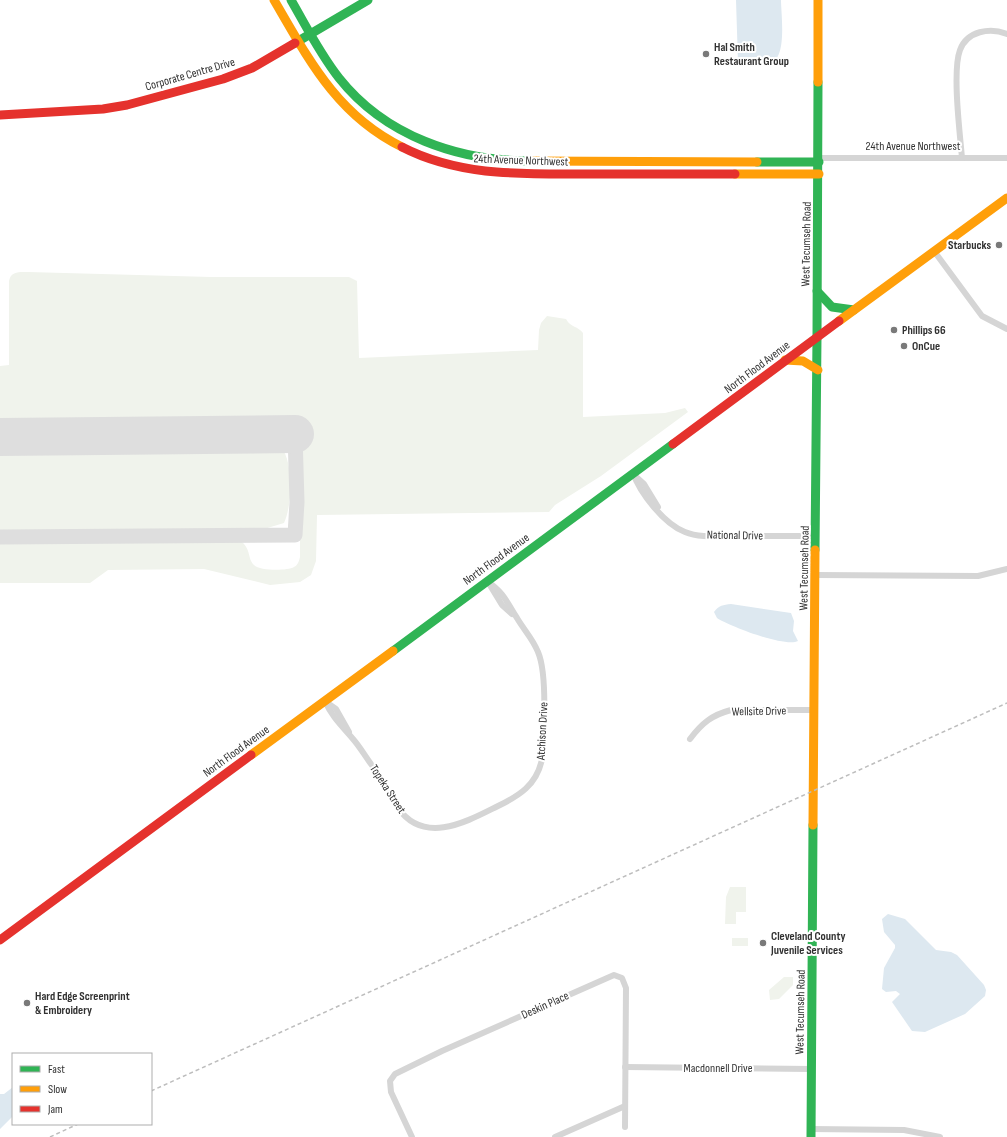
<svg xmlns="http://www.w3.org/2000/svg" width="1007" height="1137" font-family="'Sofia Sans Condensed',sans-serif">
<style>
.green{fill:#f0f3ec}
.water{fill:#dde8f0}
.lines{fill:none;stroke-linecap:round;stroke-linejoin:round}
.taxiway{stroke:#dedede;stroke-width:15}
.runway{stroke:#dedede;stroke-width:38}
.street{stroke:#d5d5d5;stroke-width:6}
.fast{stroke:#30b455;stroke-width:9}
.slow{stroke:#ff9f0a;stroke-width:9}
.jam{stroke:#e5322d;stroke-width:9}
.rail{stroke:#bdbdbd;stroke-width:1.5;stroke-dasharray:4 3;stroke-linecap:butt}
.poi-dot{fill:#797979;stroke:#fff;stroke-width:1.5}
.labels{text-anchor:middle;stroke-width:4;stroke-linejoin:round;paint-order:stroke}
.poi-label{font-size:12px;font-weight:bold;fill:#313131;stroke:#fff;text-anchor:start}
.street-label{font-size:12px;fill:#313131;stroke:#fff}
</style>
<rect width="100%" height="100%" fill="#fff"/>
<!-- green -->
<g class="green">
<path d="M28 272 211 277H349L357 281 359 358 538 350 539 330 541 323 547 316 566 319C571 328 578 326 583 333V417L665 413 685 408 688 412 601 476 555 505 549 512 317 515 316 561 311 575 300 582 270 585 204 569 108 570 90 583H0V542L241 541C252 551 247 558 254 565 260 571 287 571 294 567 298 565 299 561 300 557V421L0 423V366L9 365V281C11 271 19 272 28 272Z"/>
<path d="M281 447C294 463 292 506 284 523L264 529 223 531 0 533V449Z"/>
<polygon points="730,887 746,887 746,912 736,912 736,924 725,924 726,897"/>
<rect x="732" y="938" width="16" height="8"/>
<polygon points="784,977 793,977 793,985 779,999 770,1000 769,990"/>
</g>
<!-- water -->
<g class="water">
<path d="M736 0H781C781 13 787 56 772 62 765 65 746 63 738 63Z"/>
<path d="M731 604 791 613 794 621 793 631 798 641C786 648 729 626 717 618L714 612C719 605 723 605 731 604Z"/>
<polygon points="888,914 905,919 936,950 951,952 957,955 984,985 986,990 985,996 965,1014 925,1032 912,1031 892,1002 900,994 896,991 886,992 882,989 884,968 895,948 895,945 884,932 882,919"/>
<polygon points="13,1087 13,1116 0,1129 0,1094 4,1094"/>
</g>
<g class="lines">
<!-- taxiway -->
<polyline class="taxiway" points="0,537 295,535 297,502 295,434"/>
<!-- runway -->
<polyline class="runway" points="0,437 295,434"/>
<!-- street -->
<g class="street">
<polyline points="819,158 1007,158"/>
<path d="M962 158C960 134 952 71 960 50 967 31 990 27 1007 34"/>
<polyline points="934,251 982,316 1007,329"/>
<path d="M633 473C640 493 664 524 685 532 699 538 718 536 733 536 761 536 788 536 816 536"/>
<polyline points="634,475 644,484 658,507"/>
<polyline points="816,575 978,576 1007,569"/>
<polyline points="488,582 502,605 512,614"/>
<path d="M325 701C332 717 342 726 353 739 360 747 365 756 371 764 382 778 388 794 398 808 424 845 466 822 496 807 519 796 537 785 542 759 544 732 548 675 538 652 533 639 524 630 517 618 506 601 505 594 487 581"/>
<polyline points="326,702 336,709 349,732"/>
<path d="M690 739C702 723 712 715 731 710H814"/>
<polyline points="625,1067 811,1069"/>
<polyline points="811,1129 904,1130 940,1137"/>
<polyline points="412,1137 391,1092 390,1081 395,1074 442,1051 614,975 622,978 626,988 625,1127"/>
<polyline points="555,1137 625,1106"/>
</g>
<!-- fast -->
<g class="fast">
<path d="M291 0C306 26 320 54 339 78 385 136 458 161 530 161"/>
<polyline points="295,43 368,0"/>
<polyline points="757,162 819,162"/>
<polyline points="817,291 832,307 854,310"/>
<polyline points="817,337 818,82"/>
<polyline points="815,550 817,337"/>
<polyline points="393,651 673,444"/>
<polyline points="811,1137 813,825"/>
</g>
<!-- slow -->
<g class="slow">
<path d="M274 0C309 60 337 115 402 147"/>
<polyline points="818,82 818,0"/>
<polyline points="530,161 757,162"/>
<polyline points="735,174 819,174"/>
<polyline points="839,321 1007,198"/>
<polyline points="785,360 803,361 818,370"/>
<polyline points="251,755 393,651"/>
<polyline points="813,825 815,550"/>
</g>
<!-- jam -->
<g class="jam">
<polyline points="0,115 103,109 127,105 223,79 252,68 295,43"/>
<path d="M402 147C460 177 525 174 589 174 638 174 686 174 735 174"/>
<polyline points="673,444 839,321"/>
<polyline points="0,940 251,755"/>
</g>
<!-- rail -->
<g class="rail">
<polyline points="151,1091 1007,703"/>
<polyline points="50,1137 78,1124"/>
</g>
</g>
<!-- markers -->
<g class="poi-dot">
<circle cx="706" cy="54" r="4"/>
<circle cx="999" cy="245" r="4"/>
<circle cx="894" cy="330" r="4"/>
<circle cx="904" cy="346" r="4"/>
<circle cx="763" cy="943" r="4"/>
<circle cx="27" cy="1003" r="4"/>
</g>
<g class="labels">
<!-- poi labels -->
<g class="poi-label">
<text x="714" y="51">Hal Smith<tspan x="714" dy="14">Restaurant Group</tspan></text>
<text x="991" y="249" text-anchor="end">Starbucks</text>
<text x="902" y="334">Phillips 66</text>
<text x="912" y="350">OnCue</text>
<text x="771" y="940">Cleveland County<tspan x="771" dy="14">Juvenile Services</tspan></text>
<text x="35" y="1000">Hard Edge Screenprint<tspan x="35" dy="14">&amp; Embroidery</tspan></text>
</g>
<!-- street labels -->
<g class="street-label">
<text transform="translate(190 74) rotate(-16)" y="4">Corporate Centre Drive</text>
<text x="913" y="150">24th Avenue Northwest</text>
<text transform="translate(521 160) rotate(2)" y="4">24th Avenue Northwest</text>
<text transform="translate(806 244) rotate(-89)" y="4">West Tecumseh Road</text>
<text transform="translate(757 367) rotate(-37)" y="4">North Flood Avenue</text>
<text transform="translate(735 535) rotate(1)" y="4">National Drive</text>
<text transform="translate(496 559) rotate(-36)" y="4">North Flood Avenue</text>
<text transform="translate(804 568) rotate(-89)" y="4">West Tecumseh Road</text>
<text transform="translate(759 711) rotate(-1)" y="4">Wellsite Drive</text>
<text transform="translate(542 731) rotate(-87)" y="4">Atchison Drive</text>
<text transform="translate(236 751) rotate(-36)" y="4">North Flood Avenue</text>
<text transform="translate(388 789) rotate(57)" y="4">Topeka Street</text>
<text transform="translate(545 1005) rotate(-24)" y="4">Deskin Place</text>
<text transform="translate(800 1012) rotate(-89)" y="4">West Tecumseh Road</text>
<text x="718" y="1072">Macdonnell Drive</text>
</g>
</g>
<!-- legend -->
<rect x="12" y="1053" width="140" height="72" fill="#ffffff" stroke="#adadad"/>
<rect x="20" y="1066" width="20" height="6" fill="#30b455" stroke="#adadad"/>
<text x="48" y="1073" font-size="12" fill="#313131">Fast</text>
<rect x="20" y="1086" width="20" height="6" fill="#ff9f0a" stroke="#adadad"/>
<text x="48" y="1093" font-size="12" fill="#313131">Slow</text>
<rect x="20" y="1106" width="20" height="6" fill="#e5322d" stroke="#adadad"/>
<text x="48" y="1113" font-size="12" fill="#313131">Jam</text>
</svg>
